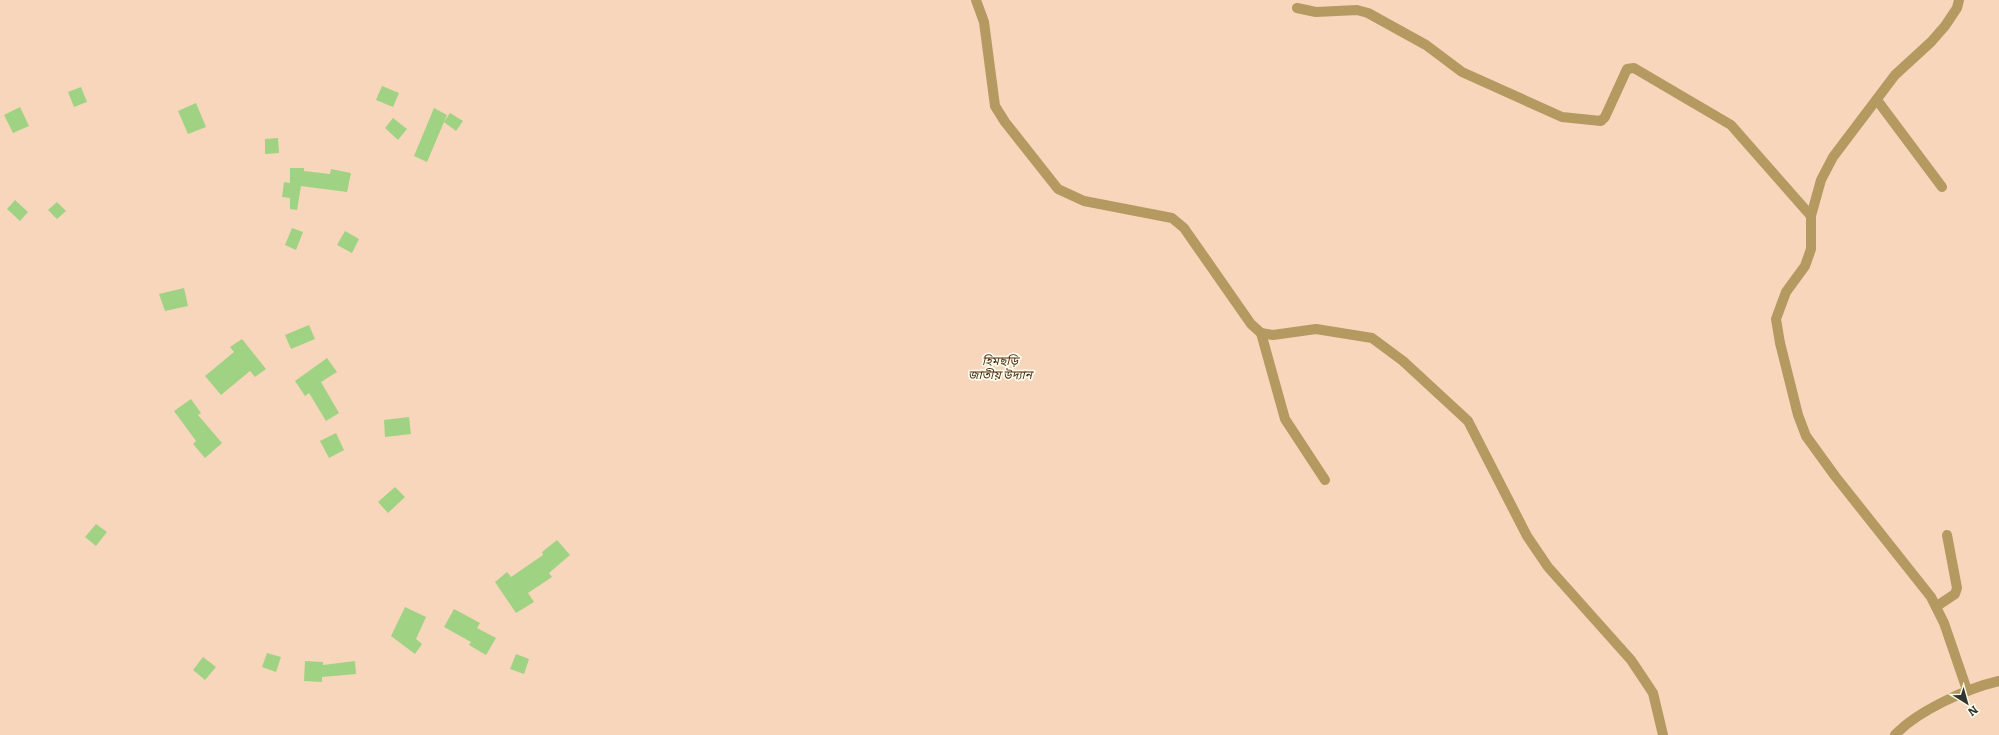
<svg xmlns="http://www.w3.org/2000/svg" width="1999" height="735" font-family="Literata,'Noto Sans Bengali',serif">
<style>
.green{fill:#f8d6bc}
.building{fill:#a0d283}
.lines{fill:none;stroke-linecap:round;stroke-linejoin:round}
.minor{stroke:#b49961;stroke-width:10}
.labels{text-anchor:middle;stroke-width:3.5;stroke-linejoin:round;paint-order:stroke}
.park-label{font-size:12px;font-style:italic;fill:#4e2f15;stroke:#fbfcec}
</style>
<rect width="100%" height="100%" fill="#eeefdf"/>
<!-- green -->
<rect class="green" x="0" y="0" width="1999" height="735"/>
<!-- building -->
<g class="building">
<polygon points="382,86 399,93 393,107 376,100"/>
<polygon points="81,87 87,102 74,107 68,92"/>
<polygon points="196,103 206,127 188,134 178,111"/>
<polygon points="20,107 29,126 13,133 4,115"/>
<polygon points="434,108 447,115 427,162 414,156"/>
<polygon points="450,113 463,121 456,131 444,122"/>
<polygon points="393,118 407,129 398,140 385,128"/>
<polygon points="278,138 279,153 265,154 265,139"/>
<polygon points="290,168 304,168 304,171 330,174 331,169 351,173 347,192 301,186 297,210 290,209 290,198 282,197 284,182 290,183"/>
<polygon points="15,200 28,212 20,221 7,209"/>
<polygon points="57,202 66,211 57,219 48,210"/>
<polygon points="292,228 303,232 296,250 285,245"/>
<polygon points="345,231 359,239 352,253 337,245"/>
<polygon points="184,288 188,306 165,311 159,294"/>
<polygon points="309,325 315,339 291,349 285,335"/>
<polygon points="242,339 266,369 255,377 250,371 221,395 205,376 234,352 230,347"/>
<polygon points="327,358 337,372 321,382 339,413 326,421 309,393 305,396 295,381"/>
<polygon points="191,399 201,413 198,415 222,443 205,458 193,444 196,441 174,411"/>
<polygon points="409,417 411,434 385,437 384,420"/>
<polygon points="336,433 344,450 329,458 320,441"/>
<polygon points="395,487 405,497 388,513 378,502"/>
<polygon points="96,524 107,532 96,546 85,537"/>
<polygon points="557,540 570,555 549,573 552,577 528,593 534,602 516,613 495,582 507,572 511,577 543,555 542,552"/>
<polygon points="405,607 426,617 416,639 422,644 415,654 391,636"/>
<polygon points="454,609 480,623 477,628 496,638 486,655 469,645 471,642 444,627"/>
<polygon points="267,653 281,657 276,672 262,667"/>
<polygon points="516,654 529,659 524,674 510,669"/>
<polygon points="203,657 216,667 205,680 193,670"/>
<polygon points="305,661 323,662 323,665 355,661 356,674 322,677 322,682 304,681"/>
</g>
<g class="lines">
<!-- minor -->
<g class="minor">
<polyline points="976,0 984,22 995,106 1005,122 1058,189 1084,201 1172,218 1184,228 1251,324 1261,333 1273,335 1316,329 1372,338 1403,361 1468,421 1527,536 1548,567 1631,660 1653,693 1663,735"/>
<polyline points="1959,0 1957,8 1945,26 1931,42 1895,75 1833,157 1821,180 1811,216 1811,249 1805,266 1786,292 1776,319 1780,343 1798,415 1806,436 1835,476 1931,597 1944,623 1967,690"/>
<polyline points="1297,8 1316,12 1357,10 1368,13 1426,45 1462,72 1562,117 1601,121 1605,117 1627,69 1634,68 1731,125 1811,216"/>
<polyline points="1877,100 1942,187"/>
<polyline points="1261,333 1285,419 1325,480"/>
<polyline points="1937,606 1955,594 1957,588 1947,535"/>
<path d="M1895 735C1917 711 1968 688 1999 681"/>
</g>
</g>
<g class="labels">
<!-- park labels -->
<g class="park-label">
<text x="1000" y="365">হিমছড়ি<tspan x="1000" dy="14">জাতীয় উদ্যান</tspan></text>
</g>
</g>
<!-- north arrow -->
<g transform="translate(1967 703) rotate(143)" stroke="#fbfcec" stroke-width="3" paint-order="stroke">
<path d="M0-3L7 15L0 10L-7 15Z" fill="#35352f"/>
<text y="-6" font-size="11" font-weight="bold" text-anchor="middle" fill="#35352f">N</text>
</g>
</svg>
